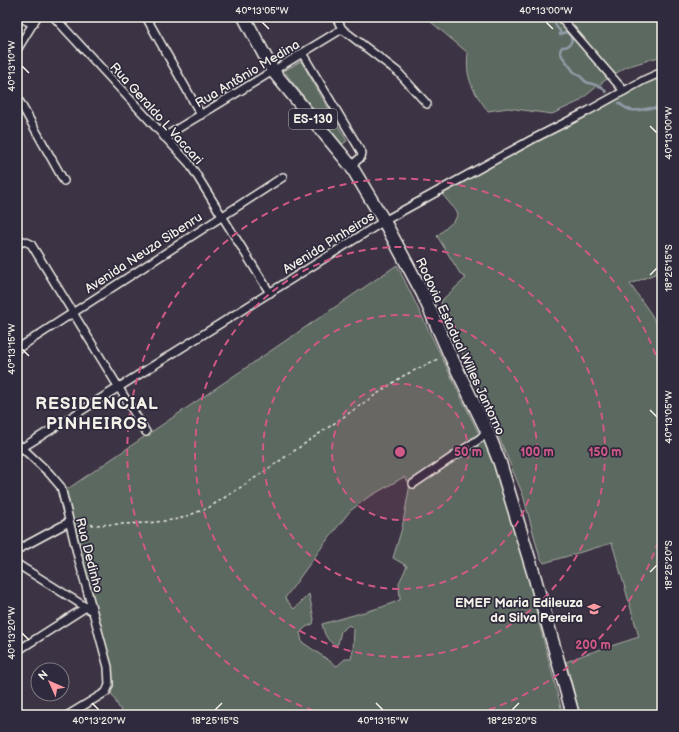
<svg xmlns="http://www.w3.org/2000/svg" width="679" height="732" font-family="'Balsamiq Sans',sans-serif">
<style>
.green{fill:#5b6960;stroke:#a8ada4;fill-rule:evenodd}
.lines{fill:none;stroke-linecap:round;stroke-linejoin:round}
.stream{stroke:#919aa6;stroke-width:2.5}
.street-casing{stroke:#f4f1e8;stroke-width:10}
.primary-casing{stroke:#f4f1e8;stroke-width:15}
.path{stroke:#f4f1e8;stroke-width:1.5;stroke-dasharray:3 3;stroke-linecap:butt}
.street{stroke:#2f2a3d;stroke-width:7}
.primary{stroke:#2f2a3d;stroke-width:12}
.ticks{fill:none;stroke:#f4f1e8;stroke-width:1.5}
.ring{fill:none;stroke:#d15985;stroke-width:2;stroke-dasharray:7 5}
.labels{text-anchor:middle;stroke-width:3.5;stroke-linejoin:round;paint-order:stroke}
.shield{fill:#2f2a3d;stroke:#b9b5b5;stroke-width:1}
.shield-label{font-size:12px;font-weight:bold;fill:#f4f1e8}
.street-label{font-size:13px;fill:#f4f1e8;stroke:#2f2a3d}
.poi-label{font-size:13px;font-weight:bold;fill:#f4f1e8;stroke:#2f2a3d;text-anchor:end}
.district-label{font-size:17px;font-weight:bold;letter-spacing:1px;fill:#f4f1e8;stroke:#2f2a3d}
.centre{fill:#d15985;stroke:#2f2a3d;stroke-width:2}
.ring-label{font-size:12px;text-anchor:middle;font-weight:bold;fill:#d15985;stroke:#2f2a3d;stroke-width:3.5;stroke-linejoin:round;paint-order:stroke}
.neatline{fill:none;stroke:#f4f1e8;stroke-width:1.5}
.ticks-label{font-size:10px;text-anchor:middle;fill:#f4f1e8}
</style>
<rect width="100%" height="100%" fill="#3c3344"/>
<filter id="ink" filterUnits="userSpaceOnUse"><feTurbulence type="fractalNoise" baseFrequency=".025" numOctaves="2"/><feDisplacementMap in="SourceGraphic" scale="8" xChannelSelector="R" yChannelSelector="G"/><feConvolveMatrix kernelMatrix="1 2 1 2 8 2 1 2 1" color-interpolation-filters="sRGB"/></filter>
<g filter="url(#ink)">
<!-- green -->
<g class="green">
<path d="M425 17H662V56L626 67 604 81 578 102 552 114 508 108 488 111C473 91 465 79 468 53Z"/>
<polygon points="301,61 347,141 341,145 284,71"/>
<polygon points="662,75 662,271 630,284 651,314 662,333 662,715 580,715 566,662 583,655 639,637 612,543 544,563 540,558 523,495 498,435 441,305 442,300 466,278 461,275 437,236 455,220 458,213 442,194 463,183 508,154 595,112 611,95"/>
<path d="M397 265 479 434 485 437 519 530 539 623 563 715H123L109 689 112 672 92 603 66 490ZM404 477 410 484 402 528 393 558 407 566 399 583 400 600 382 607 322 624C324 633 326 639 334 645L338 644 341 631 349 625 354 629 353 650 351 659H345L337 666 302 642 300 633 306 627 313 624 314 619 309 594 294 609 285 598 324 544 350 511 367 498Z"/>
</g>
<g class="lines">
<!-- stream -->
<g class="stream">
<path d="M554 17 556 26 560 31V35L566 32 570 35 572 40C570 45 568 47 562 47L560 51 562 56 574 72 578 74 586 82 602 87 606 92"/>
<path d="M619 103C634 116 638 108 656 108L662 112"/>
</g>
<!-- street casing -->
<g class="street-casing">
<g id="street">
<polyline points="19,17 33,24"/>
<polyline points="54,17 189,163 270,293"/>
<polyline points="146,17 201,115"/>
<polyline points="336,17 342,29 398,72 427,104"/>
<polyline points="560,17 624,91"/>
<polyline points="17,50 37,17"/>
<polyline points="302,53 362,153 361,157 351,166"/>
<polyline points="17,97 64,181"/>
<polyline points="164,137 342,29"/>
<polyline points="17,245 24,241 31,244 146,432"/>
<polyline points="17,349 283,177"/>
<polyline points="17,443 49,473 61,487 78,557 108,667 109,685 106,692 68,715"/>
<polyline points="17,451 384,221 531,140 588,111 644,80 662,72"/>
<polyline points="413,484 488,433"/>
<polyline points="17,550 69,522"/>
<polyline points="17,564 92,611"/>
<polyline points="17,651 86,607"/>
</g>
</g>
<!-- primary casing -->
<g class="primary-casing">
<polyline id="primary" points="244,17 273,71 351,166 384,221 423,294 449,353 488,433 500,463 534,575 573,715"/>
</g>
<!-- path -->
<polyline class="path" points="79,523 94,525 149,523 179,519 208,508 246,484 403,376 440,358"/>
<!-- street -->
<use href="#street" class="street"/>
<!-- primary -->
<use href="#primary" class="primary"/>
</g>
</g>
<!-- ticks -->
<path class="ticks" d="M262 22 269 29M546 22 553 29M22 66 29 73M650 126 657 133M650 275 657 268M22 349 29 356M650 410 657 417M650 572 657 565M22 633 29 640M92 703 99 710M376 703 383 710M215 710 222 703M512 710 519 703"/>
<!-- distance rings -->
<circle cx="400" cy="452" r="68" fill="#d15985" fill-opacity=".12"/>
<g class="ring">
<circle cx="400" cy="452" r="68"/>
<circle cx="400" cy="452" r="137"/>
<circle cx="400" cy="452" r="205"/>
<path d="M662 530A273 273 0 0 1 475 714M325 714A273 273 0 1 1 662 374"/>
</g>
<!-- icons -->
<defs>
<g id="school-bare" transform="scale(1.08)"><path d="M0-5L7-2L0 1L-7-2ZM-4 1L0 2.5L4 1V4Q0 6-4 4Z" fill="#ff9aa2" stroke="#2f2a3d" stroke-width="2.5" paint-order="stroke"/></g>
</defs>
<g fill-rule="evenodd">
<use href="#school-bare" x="594" y="609"/>
</g>
<g class="labels">
<!-- shield labels -->
<rect class="shield" x="289" y="109" width="48" height="20" rx="3"/>
<g class="shield-label">
<text x="313" y="123">ES-130</text>
</g>
<!-- street labels -->
<g class="street-label">
<text transform="translate(247 73) rotate(-31)" y="5">Rua Antônio Medina</text>
<text transform="translate(157 113) rotate(48)" y="5">Rua Geraldo L Vaccari</text>
<text transform="translate(328 242) rotate(-32)" y="5">Avenida Pinheiros</text>
<text transform="translate(143 252) rotate(-33)" y="5">Avenida Neuza Sibenru</text>
<text transform="translate(461 346) rotate(65)" y="5">Rodovia Estadual Willes Jantorno</text>
<text transform="translate(90 555) rotate(76)" y="5">Rua Dedinho</text>
</g>
<!-- poi labels -->
<g class="poi-label">
<text x="583" y="607">EMEF Maria Edileuza<tspan x="583" dy="15">da Silva Pereira</tspan></text>
</g>
<!-- district labels -->
<g class="district-label">
<text x="97" y="409">RESIDENCIAL<tspan x="97" dy="20">PINHEIROS</tspan></text>
</g>
</g>
<circle cx="400" cy="452" r="6" class="centre"/>
<g class="ring-label">
<text x="468" y="456">50 m</text>
<text x="537" y="456">100 m</text>
<text x="605" y="456">150 m</text>
<text x="593" y="649">200 m</text>
</g>
<!-- margin -->
<rect width="679" height="732" fill="none" stroke="#2f2a3d" stroke-width="44"/>
<!-- north arrow -->
<g transform="translate(50 682) rotate(315)"><circle r="19" fill="#2f2a3d" stroke="#7e7a81"/>
<path d="M0-3L7 15L0 10L-7 15Z" fill="#ff9aa2"/>
<text y="-6" font-size="11" font-weight="bold" text-anchor="middle" fill="#f4f1e8">N</text>
</g>
<rect x="22" y="22" width="635" height="688" class="neatline"/>
<g class="ticks-label">
<text x="262" y="14">40°13'05"W</text>
<text x="546" y="14">40°13'00"W</text>
<text transform="translate(11 66) rotate(-90)" y="4">40°13'10"W</text>
<text transform="translate(668 133) rotate(-90)" y="4">40°13'00"W</text>
<text transform="translate(668 268) rotate(-90)" y="4">18°25'15"S</text>
<text transform="translate(11 349) rotate(-90)" y="4">40°13'15"W</text>
<text transform="translate(668 417) rotate(-90)" y="4">40°13'05"W</text>
<text transform="translate(668 565) rotate(-90)" y="4">18°25'20"S</text>
<text transform="translate(11 633) rotate(-90)" y="4">40°13'20"W</text>
<text x="99" y="724">40°13'20"W</text>
<text x="215" y="724">18°25'15"S</text>
<text x="383" y="724">40°13'15"W</text>
<text x="512" y="724">18°25'20"S</text>
</g>
</svg>
